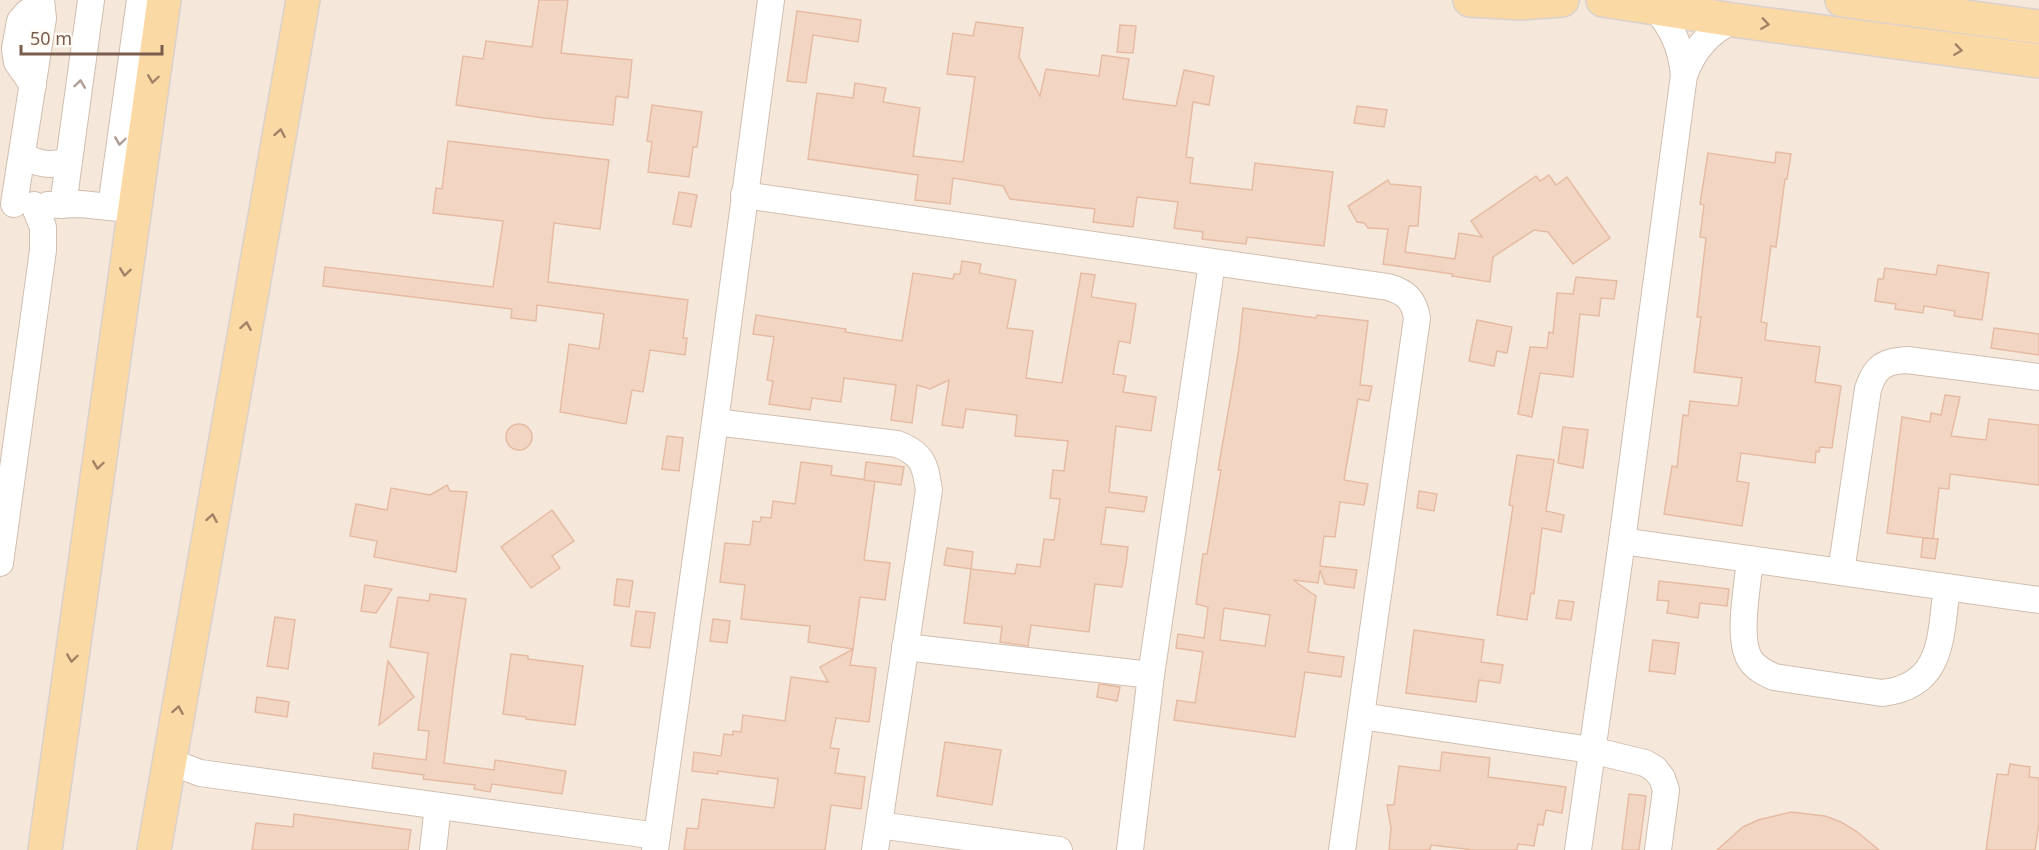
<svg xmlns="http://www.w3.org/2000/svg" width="2039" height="850" font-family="'Noto Sans',sans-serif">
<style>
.residential{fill:#f5e8da}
.building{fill:#f3d5c3;stroke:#e6bba3;stroke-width:1.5;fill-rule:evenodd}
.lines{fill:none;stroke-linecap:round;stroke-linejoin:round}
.minor-casing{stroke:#d1beb0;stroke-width:28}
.major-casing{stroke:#dad1cd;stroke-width:36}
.minor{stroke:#fff;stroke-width:26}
.major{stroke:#fbd9a5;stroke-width:33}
.oneway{stroke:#a18267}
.oneway2{stroke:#af9d94}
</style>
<rect width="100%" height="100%" fill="#fdf6ec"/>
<!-- residential -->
<rect class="residential" x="0" y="0" width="2039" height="850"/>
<!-- building -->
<g class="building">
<polygon points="539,0 568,0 561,53 632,60 628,98 616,96 613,125 544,118 456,105 463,56 483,59 486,41 532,47"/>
<polygon points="797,11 861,20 858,42 813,35 806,83 787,81"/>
<polygon points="976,22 1023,28 1019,57 1040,96 1046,69 1099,76 1102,55 1129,59 1123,99 1176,106 1184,70 1214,76 1209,105 1193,102 1186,157 1193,158 1190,183 1252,190 1255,163 1333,172 1324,246 1247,237 1246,244 1202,239 1203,232 1174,228 1178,202 1137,197 1133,227 1093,222 1095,209 1010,199 1003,186 953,178 950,204 915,200 918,175 808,159 817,93 853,98 855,83 886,88 883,102 920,108 913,156 963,162 975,77 947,74 953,33 973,36"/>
<polygon points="1120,25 1136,26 1133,53 1117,52"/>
<polygon points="652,105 702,112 697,147 693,147 689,177 648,172 652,142 647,141"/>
<polygon points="1357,106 1387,110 1384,127 1354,123"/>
<polygon points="448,141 609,160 600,229 554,223 548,282 688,300 683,338 687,338 685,355 650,350 643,392 632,390 626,424 560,412 569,344 599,349 604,314 537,305 536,321 511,318 512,309 323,286 325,267 493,287 503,221 433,213 436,188 442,189"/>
<polygon points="1776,152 1791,154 1787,179 1785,179 1776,247 1771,246 1761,322 1767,323 1765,340 1820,347 1815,382 1841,386 1832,448 1820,447 1819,452 1816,451 1815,463 1741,453 1737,481 1749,483 1742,526 1664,514 1672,466 1677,467 1683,415 1688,416 1690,401 1738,406 1742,378 1694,372 1701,317 1697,317 1706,238 1700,237 1704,205 1700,204 1708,153 1775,163"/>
<polygon points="1549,175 1556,185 1567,177 1610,238 1573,264 1548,232 1534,230 1493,257 1490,282 1452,276 1453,274 1383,264 1388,229 1368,228 1364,223 1357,222 1348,206 1388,180 1390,184 1421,187 1418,226 1409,226 1405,252 1455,259 1459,233 1482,237 1471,221 1536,176 1540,181"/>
<polygon points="679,192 697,195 691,227 673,224"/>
<polygon points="962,261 981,264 979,273 1016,280 1007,328 1033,331 1026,378 1062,383 1081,273 1095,275 1091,297 1136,304 1130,343 1119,341 1113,374 1126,376 1123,392 1156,397 1151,431 1116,426 1109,492 1147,497 1144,512 1106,507 1101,544 1128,547 1126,564 1122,587 1095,584 1089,632 1031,625 1028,646 1000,642 1002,627 964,623 971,569 1015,574 1017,564 1040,567 1044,539 1054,540 1060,499 1050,498 1053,470 1064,471 1068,441 1015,436 1017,415 966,409 963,428 942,425 949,380 930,389 917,385 912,423 891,420 896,385 844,378 841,402 812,398 810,410 769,404 773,381 767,380 774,337 753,334 756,315 846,329 845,332 902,341 913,273 953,279 954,274 960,274"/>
<polygon points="1938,265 1989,273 1982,320 1954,316 1955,311 1924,306 1923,313 1895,309 1896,304 1875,301 1878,279 1883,279 1885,268 1936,275"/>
<polygon points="1576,277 1617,281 1614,299 1601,298 1599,316 1580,314 1573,377 1540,373 1532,417 1518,414 1530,347 1547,348 1549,332 1553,333 1557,293 1573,294"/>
<path d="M1243 308 1316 318 1317 315 1368 321 1360 385 1372 386 1369 401 1358 399 1344 480 1368 484 1364 505 1340 502 1335 537 1324 536 1320 566 1357 570 1354 588 1325 584 1320 570 1318 583 1293 580 1316 596 1308 652 1344 657 1341 677 1305 672 1295 737 1174 720 1177 700 1195 703 1203 652 1176 648 1178 634 1204 638 1208 607 1196 604 1203 554H1207L1221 470H1218L1238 355ZM1224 608 1270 615 1265 646 1220 640Z"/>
<polygon points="1477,320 1512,327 1507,353 1497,351 1494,366 1469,361"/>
<polygon points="1994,328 2039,334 2039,355 1991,348"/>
<polygon points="1945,395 1960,397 1951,436 1986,440 1989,419 2039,425 2039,485 1950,474 1949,489 1939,488 1933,539 1887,533 1902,417 1930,422 1931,413 1941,415"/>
<circle cx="519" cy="437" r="13"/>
<polygon points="1563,427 1588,430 1583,468 1558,463"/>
<polygon points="667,436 683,438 679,471 662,469"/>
<polygon points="1517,455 1554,460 1546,511 1564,515 1561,532 1542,528 1534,594 1531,593 1527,620 1497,615 1513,506 1509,505"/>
<polygon points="801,462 832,466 831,475 875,481 864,560 890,563 885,600 860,597 853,649 808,642 810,626 741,619 745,585 720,582 725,543 750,545 753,521 760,522 761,517 771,518 773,501 795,504"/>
<polygon points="866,462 904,467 901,485 864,480"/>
<polygon points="447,485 450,491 467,492 456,572 374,557 377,541 350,536 356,504 387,510 391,488 430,495"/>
<polygon points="1419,491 1437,494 1434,511 1417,508"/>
<polygon points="552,510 574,541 552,556 560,568 531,588 501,547"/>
<polygon points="1923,538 1938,539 1935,559 1921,557"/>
<polygon points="947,548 973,552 971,569 944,565"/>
<polygon points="617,579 633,581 629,607 614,605"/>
<polygon points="1659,581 1729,589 1727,606 1700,603 1698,618 1667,613 1669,601 1657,600"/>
<polygon points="365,585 392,589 376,613 361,611"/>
<polygon points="430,594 466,599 455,673 444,763 494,770 495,760 566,771 562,794 492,784 490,792 474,789 475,785 423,779 424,775 372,768 374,753 426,760 429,731 418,730 428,653 390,647 398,597 429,601"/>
<polygon points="1559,600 1574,602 1571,620 1556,618"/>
<polygon points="636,611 655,613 650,648 631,646"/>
<polygon points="275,617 295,620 288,669 267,666"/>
<polygon points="713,619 730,621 727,643 710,641"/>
<polygon points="1414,630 1484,640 1481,662 1503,665 1500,683 1479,680 1476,702 1406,693"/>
<polygon points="1653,640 1679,643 1675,674 1649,671"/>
<polygon points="853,649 850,665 876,668 869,722 836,718 830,748 839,749 835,773 865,777 861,809 831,805 825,850 684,850 687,828 698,829 702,799 774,808 778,779 718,771 718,774 692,771 694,752 721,756 724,734 733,735 733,731 741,732 743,715 785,721 791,677 828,682 820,667"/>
<polygon points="511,654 528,656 528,659 583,666 575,725 526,719 526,717 503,714"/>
<polygon points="388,661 414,697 379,725"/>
<polygon points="1099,684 1120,687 1117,701 1097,697"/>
<polygon points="257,697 289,702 287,717 255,712"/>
<polygon points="945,742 1001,750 992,805 937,796"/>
<polygon points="1442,752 1490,758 1488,777 1566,787 1562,813 1546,810 1543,825 1538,824 1534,846 1518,844 1517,850 1474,850 1431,845 1430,850 1389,850 1391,828 1387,805 1394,805 1399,766 1440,771"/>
<polygon points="2010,764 2030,767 2029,777 2039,778 2039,823 2035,850 1986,850 1997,774 2008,775"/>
<polygon points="1629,794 1646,796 1639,850 1622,850"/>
<polygon points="1791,812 1825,816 1841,822 1856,831 1879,850 1717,850 1743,827 1758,820"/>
<polygon points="294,814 411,830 408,850 252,850 256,823 293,827"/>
</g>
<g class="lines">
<!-- minor casing -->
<g class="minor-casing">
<g id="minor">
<path d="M1684 75C1694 49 1708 33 1733 20"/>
<polyline points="33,85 17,62 15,49 20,21 27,13 41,3"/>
<path d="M22 155C38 165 52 166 69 161"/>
<path d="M744 195 1388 287C1406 292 1414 300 1417 318L1342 850"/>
<polyline points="14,204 43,18 41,0"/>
<polyline points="48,205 81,204 128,209"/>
<polyline points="63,205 91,0"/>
<polyline points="111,207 140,0"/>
<path d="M715 422 897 444C923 454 925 464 929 490L875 850"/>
<polyline points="1622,541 2039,600"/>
<path d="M1750 559C1748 585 1736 641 1751 661 1757 669 1765 673 1774 677L1882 693C1944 686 1940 637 1947 587"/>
<polyline points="0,563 43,250 43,227 34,205"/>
<path d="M1841 572 1868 389C1875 367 1884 361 1907 360L2039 377"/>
<polyline points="905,647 1151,675"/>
<polyline points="1361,716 1591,750 1645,763 1655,769 1662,778 1666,790 1658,850"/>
<polyline points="169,761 200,773 657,836"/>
<polyline points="879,825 1059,850"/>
<polyline points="433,850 438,806"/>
<polyline points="655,850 715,422 771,0"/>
<polyline points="1130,850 1151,675 1212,263"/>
<path d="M1578 850 1622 541 1684 75C1681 47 1673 28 1654 7"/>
</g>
</g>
<!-- major casing -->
<g class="major-casing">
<g id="major">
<polyline points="1470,0 1521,3 1562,0"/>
<polyline points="1603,0 1733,20 2039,61"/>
<polyline points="1842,0 2039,27"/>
<polyline points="45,850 164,0"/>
<polyline points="154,850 303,0"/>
</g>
</g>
<!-- minor -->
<use href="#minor" class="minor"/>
<!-- major -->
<use href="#major" class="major"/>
</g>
<!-- one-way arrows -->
<defs><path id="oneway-chevron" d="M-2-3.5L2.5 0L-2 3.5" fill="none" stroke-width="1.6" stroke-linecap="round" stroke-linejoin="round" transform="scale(1.5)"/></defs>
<g class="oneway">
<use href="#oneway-chevron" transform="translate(1765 24) rotate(8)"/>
<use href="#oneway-chevron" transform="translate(1958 50) rotate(8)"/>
<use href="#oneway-chevron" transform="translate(153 79) rotate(98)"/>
<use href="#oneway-chevron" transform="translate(280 133) rotate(-80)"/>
<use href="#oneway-chevron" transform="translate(125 272) rotate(98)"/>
<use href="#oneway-chevron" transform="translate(246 326) rotate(-80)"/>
<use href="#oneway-chevron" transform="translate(98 465) rotate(98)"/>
<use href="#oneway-chevron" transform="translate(212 518) rotate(-80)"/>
<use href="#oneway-chevron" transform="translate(72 658) rotate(98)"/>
<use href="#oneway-chevron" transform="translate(178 710) rotate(-80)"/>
</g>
<g class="oneway2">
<use href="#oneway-chevron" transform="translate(80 84) rotate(-82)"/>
<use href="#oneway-chevron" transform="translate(120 141) rotate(98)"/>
</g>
<!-- scale -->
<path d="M21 45v9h141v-9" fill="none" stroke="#7a5c4d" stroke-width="3"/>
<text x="30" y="45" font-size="18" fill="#7a5c4d" stroke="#fffaf3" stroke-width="4.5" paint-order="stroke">50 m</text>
</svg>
